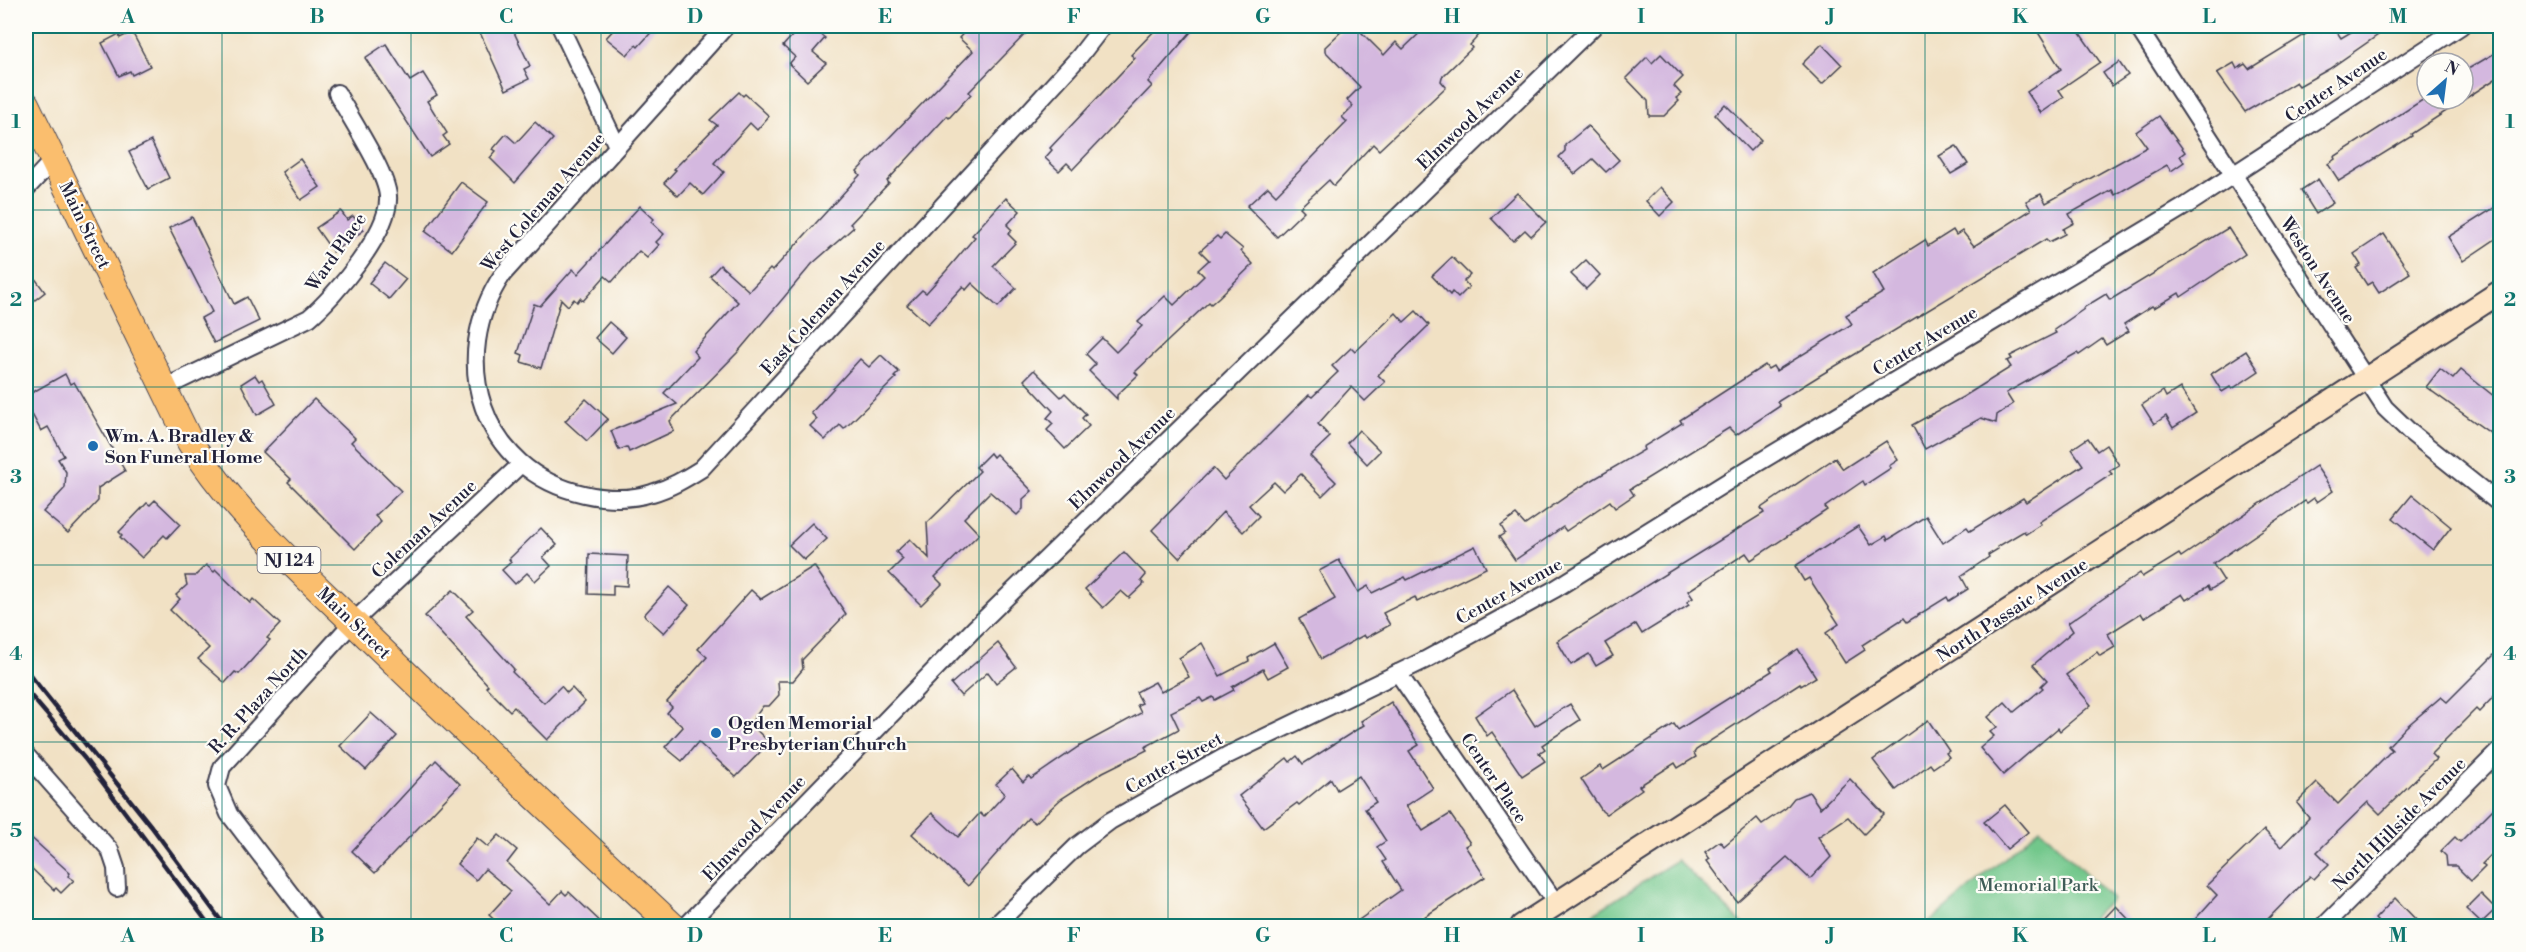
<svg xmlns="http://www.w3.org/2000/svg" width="2526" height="952" font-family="'Libre Bodoni',serif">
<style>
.green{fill:#72c78b;stroke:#4a7463;stroke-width:1.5}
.building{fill:#d4b8df}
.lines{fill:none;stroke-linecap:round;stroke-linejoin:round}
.street-casing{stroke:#413f50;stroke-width:20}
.secondary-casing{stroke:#413f50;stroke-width:26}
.primary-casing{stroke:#413f50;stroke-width:28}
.street{stroke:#fff;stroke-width:16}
.secondary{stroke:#fde5c5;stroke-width:22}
.primary{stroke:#fabe6e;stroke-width:26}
.rail{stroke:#22223b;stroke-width:4.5}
.grid{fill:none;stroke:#0f766e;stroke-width:1.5;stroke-opacity:0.55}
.poi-dot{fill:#1f6fb2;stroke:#fdfcf7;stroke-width:2}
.labels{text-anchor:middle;stroke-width:4.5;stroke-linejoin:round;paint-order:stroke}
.shield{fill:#fdfcf7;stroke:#646373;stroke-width:1.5}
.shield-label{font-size:16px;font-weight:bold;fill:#22223b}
.street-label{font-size:18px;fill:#22223b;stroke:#fdfcf7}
.poi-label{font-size:18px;font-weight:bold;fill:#22223b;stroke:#fdfcf7;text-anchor:start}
.park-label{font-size:18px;fill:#3e5c57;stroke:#fdfcf7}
.neatline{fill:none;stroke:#0f766e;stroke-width:2}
.grid-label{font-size:20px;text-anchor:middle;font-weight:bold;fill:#0f766e}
</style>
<rect width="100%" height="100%" fill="#fdfcf7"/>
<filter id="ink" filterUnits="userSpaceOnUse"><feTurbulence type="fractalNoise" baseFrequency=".0167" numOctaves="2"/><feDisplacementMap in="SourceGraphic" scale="12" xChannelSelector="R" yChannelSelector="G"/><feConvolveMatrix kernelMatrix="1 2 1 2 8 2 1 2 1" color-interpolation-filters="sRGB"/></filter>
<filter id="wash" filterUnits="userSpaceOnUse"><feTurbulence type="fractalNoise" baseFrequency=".008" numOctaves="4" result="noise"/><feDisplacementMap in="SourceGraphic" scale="24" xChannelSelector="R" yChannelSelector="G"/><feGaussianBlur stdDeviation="1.35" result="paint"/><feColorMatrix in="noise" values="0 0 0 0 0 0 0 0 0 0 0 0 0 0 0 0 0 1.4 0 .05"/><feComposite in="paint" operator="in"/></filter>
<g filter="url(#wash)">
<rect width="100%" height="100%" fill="#f1e1c4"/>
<!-- green -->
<g class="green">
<polygon points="2040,828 2112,899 2084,926 1925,926"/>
<polygon points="1677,860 1745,926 1574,926"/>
</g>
<g id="blocks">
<!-- building -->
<g class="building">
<polygon points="477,26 511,26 530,66 524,69 529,79 506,90"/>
<polygon points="617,26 657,26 638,47 636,45 627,55 606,38"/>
<polygon points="780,26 810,26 825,38 813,52 826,63 807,81 789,64 795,57 783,46 792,36"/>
<polygon points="970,26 1033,26 969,92 971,94 949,118 947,116 887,181 889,183 850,224 854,227 812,264 737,353 670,421 674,431 629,452 627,447 619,450 611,431 677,404 664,393 698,357 693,351 738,302 710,276 720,265 749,291 770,269 772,271 860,175 857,171 973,51 959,38"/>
<polygon points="1159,26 1196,26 1148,82 1152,86 1073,169 1067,163 1059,171 1045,158 1052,150 1050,148 1135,58 1131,55"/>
<polygon points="1347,26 1355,26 1384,55 1396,42 1403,49 1427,26 1487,26 1470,45 1472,48 1442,77 1441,81 1446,87 1379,150 1373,144 1334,186 1329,180 1300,207 1304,211 1277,237 1247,206 1268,187 1276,195 1347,122 1342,117 1353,106 1347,100 1360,87 1325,51 1325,47"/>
<polygon points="2034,26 2075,26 2100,62 2059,90 2064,97 2041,113 2027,92 2061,69"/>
<polygon points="2319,26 2333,26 2341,38 2361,26 2391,26 2329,69 2299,86 2296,82 2245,112 2217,73 2234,63 2237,69 2245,64 2249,69"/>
<polygon points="132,32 150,66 132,75 130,71 119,76 102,43 119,34 120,38"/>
<polygon points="386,44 410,81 423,73 437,95 427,101 447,133 443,136 449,144 430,157 365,58"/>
<polygon points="1822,44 1842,65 1822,84 1802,64"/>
<polygon points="2500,50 2500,76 2411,134 2412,136 2339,181 2328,164 2335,159 2334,157 2424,99 2463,99 2463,72"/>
<polygon points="1661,54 1683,77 1674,86 1681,94 1676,98 1679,101 1664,116 1649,116 1648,101 1626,78 1647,57 1652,63"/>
<polygon points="2119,62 2128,75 2112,86 2103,73"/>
<polygon points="739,92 743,96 745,94 769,116 757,130 750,123 714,163 724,172 703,195 690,183 678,196 664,183 676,170 674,169 717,125 710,120"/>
<polygon points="1725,104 1761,140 1750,151 1715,115"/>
<polygon points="2159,116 2185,152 2180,156 2184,162 2171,171 2167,165 2115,195 2112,190 2069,214 2074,223 2063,229 2065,234 2049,242 2046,239 1819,376 1777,402 1780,406 1736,435 1729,428 1630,489 1634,495 1615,508 1610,501 1566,531 1563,527 1515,560 1499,537 1505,533 1501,526 1516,515 1525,525 1577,489 1644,450 1643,447 1682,423 1680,420 1765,365 1768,369 1773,366 1776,371 1852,324 1846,315 1884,292 1873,273 1925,240 1928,246 1953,230 1956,235 1962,231 1974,246 2031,210 2026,201 2041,194 2046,203 2147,147 2136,132"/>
<polygon points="535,122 553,139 515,183 490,158 496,151 493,149 506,134 516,143"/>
<polygon points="1588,126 1619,160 1606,172 1593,159 1575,174 1559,157 1565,151 1565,145"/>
<polygon points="151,141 169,178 148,189 129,152"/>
<polygon points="1956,146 1968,164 1951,174 1939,156"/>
<polygon points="300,159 320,187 301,200 282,172"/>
<polygon points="2318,179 2333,203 2316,214 2301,190"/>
<polygon points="461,182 488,202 452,251 425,231"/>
<polygon points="1660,187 1674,202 1660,216 1646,201"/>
<polygon points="1517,193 1546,222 1531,236 1525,230 1513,241 1491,218"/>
<polygon points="1006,198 1020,211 1007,225 1012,230 1008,234 1016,242 993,266 1016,288 998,307 972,283 966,290 963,286 928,324 907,305 922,290 926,293 946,271 975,237 972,235"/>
<polygon points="2500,204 2500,236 2463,261 2448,237"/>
<polygon points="640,206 654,219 651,222 664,234 656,242 659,245 647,258 639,251 612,282 605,276 583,301 580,298 577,302 574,299 568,306 561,299 541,368 521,362 523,355 518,353 534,304 540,306 573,269 578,274"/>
<polygon points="341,211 347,220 353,216 364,230 333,252 316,228"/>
<polygon points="192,217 234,304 247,297 259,321 214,343 201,318 212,312 169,228"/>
<polygon points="2228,228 2245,254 2181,297 2179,293 2154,308 2152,306 2124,324 2129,331 2106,345 2102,339 2079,355 2077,353 2006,393 2013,404 1997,415 1996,423 1981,418 1925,449 1912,425 1963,397 2011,367 2007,361 2012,359 2010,356 2056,333 2054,330 2084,309 2083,308 2106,294 2110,300"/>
<polygon points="1225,234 1243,249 1241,251 1253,264 1219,297 1211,304 1209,302 1135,372 1138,375 1117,395 1117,399 1089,371 1096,364 1086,354 1102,338 1116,352 1142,326 1138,322 1165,296 1174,305 1204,276 1198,270 1209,260 1200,251 1217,236 1220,239"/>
<polygon points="2384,234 2410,273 2379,293 2372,282 2367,285 2356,268 2361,265 2354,254"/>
<polygon points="1452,257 1470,275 1464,281 1469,287 1458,298 1452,292 1450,295 1432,276"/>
<polygon points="1586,260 1600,275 1586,289 1571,274"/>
<polygon points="385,263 406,279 389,299 369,283"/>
<polygon points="26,266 45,292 26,307"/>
<polygon points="1416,311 1429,325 1378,375 1385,382 1365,401 1351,387 1318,424 1330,437 1310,456 1336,482 1322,496 1301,474 1283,491 1274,482 1249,505 1259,516 1243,532 1223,512 1179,558 1152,530 1213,468 1224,480 1309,395 1312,397 1338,372 1332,366 1351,348 1355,352 1396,313 1404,322"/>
<polygon points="609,322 626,337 612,353 595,338"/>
<polygon points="2246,351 2259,371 2232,389 2230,387 2222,392 2211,374"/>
<polygon points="881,355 899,372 894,377 896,378 844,429 840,425 825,440 810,426 817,419 811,413 860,359 869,367"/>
<polygon points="2440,369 2453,379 2461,370 2500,401 2500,440 2426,387"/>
<polygon points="1034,370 1061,397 1065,393 1086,414 1082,418 1089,426 1065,449 1047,430 1053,424 1047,418 1053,411 1024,380"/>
<polygon points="65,374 70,384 74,382 125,471 98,488 98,501 68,533 43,512 65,488 66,472 58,459 64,456 48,427 41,431 26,403 26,396"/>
<polygon points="255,375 259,381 262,379 276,404 257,415 241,384"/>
<polygon points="2180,388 2196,413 2173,428 2166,416 2154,424 2142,405 2163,391 2166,397"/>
<polygon points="314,399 355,438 351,442 401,491 375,516 381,522 355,549 288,482 291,479 263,452"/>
<polygon points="586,399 608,419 587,441 565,421"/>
<polygon points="1359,430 1380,451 1367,464 1347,443"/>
<polygon points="2088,438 2097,451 2106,445 2119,465 2109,471 2112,474 2039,522 2041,524 2026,534 2024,531 1997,547 1998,549 1988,555 1989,557 1961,576 1968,589 1949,601 1947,597 1907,622 1904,618 1862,645 1865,650 1845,663 1826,633 1839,624 1809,578 1804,581 1795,566 1858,526 1871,545 1886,536 1888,540 1926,516 1943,543 1967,527 1970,531 2023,498 2026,502 2083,465 2072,449"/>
<polygon points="1886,441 1898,460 1889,466 1891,468 1865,485 1863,481 1825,507 1827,510 1751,560 1746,553 1688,591 1693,598 1687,602 1689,605 1642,634 1636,624 1605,643 1613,656 1596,666 1589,654 1571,665 1557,641 1764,513 1761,508 1835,458 1843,469"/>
<polygon points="990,453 993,457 996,454 1032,491 1023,499 1023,509 1017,515 990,492 964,518 979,534 935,577 942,584 921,605 889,573 903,559 896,552 910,539 929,558 927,523 980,471 976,467"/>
<polygon points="2316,466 2333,491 2317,502 2314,498 2307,503 2305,501 2213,564 2224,581 2210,590 2208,586 2186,600 2182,594 2144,618 2141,613 2108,634 2115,647 2100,656 2097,652 2066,675 2091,705 2060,731 2058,728 2003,775 1980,748 1994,736 1990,732 1997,727 1988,717 2005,702 2014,712 2043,688 2041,686 2047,680 2033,665 2073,631 2068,623 2140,573 2142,577 2179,554 2181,557"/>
<polygon points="2412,495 2451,527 2433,550 2393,518"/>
<polygon points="155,500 180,524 167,538 164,535 142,558 120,537 122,535 119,532 147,503 150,505"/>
<polygon points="812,523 827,539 804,560 789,545"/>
<polygon points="541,528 557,545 543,557 551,566 535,581 527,573 515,584 502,570 511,562 509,559"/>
<polygon points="1475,546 1486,568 1417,602 1415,597 1383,613 1390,625 1366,638 1364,635 1321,659 1299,619 1335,599 1319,571 1339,560 1358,592 1368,586 1372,593 1405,577 1407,580"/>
<polygon points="1124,552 1146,575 1141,581 1144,584 1129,598 1121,591 1103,608 1085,589"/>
<polygon points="589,554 628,556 627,586 613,585 613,595 588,594"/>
<polygon points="206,565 214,572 216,570 250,603 253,599 280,624 267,638 270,640 239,674 235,672 225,683 198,659 209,648 170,610 180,599 176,595 187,585 185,576 195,576"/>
<polygon points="814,566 846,614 802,660 803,669 793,681 778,681 779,695 769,706 763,706 750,724 768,741 765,747 736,777 698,742 682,761 665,747 683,727 667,713 672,707 667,702 707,657 698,649 751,590 761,599"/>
<polygon points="669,587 689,605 664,633 644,615"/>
<polygon points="453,590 473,610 466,616 514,669 512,672 544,703 561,686 567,693 572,688 585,702 547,740 514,707 510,711 486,687 488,685 425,616"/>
<polygon points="998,643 1016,667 996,683 988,672 961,696 951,684"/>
<polygon points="1202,643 1220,676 1249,661 1248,658 1274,643 1288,667 1268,678 1263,669 1232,687 1234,690 1215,700 1213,697 1203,702 1200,698 1171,712 1179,729 1145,747 1147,750 1103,772 1061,799 1035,823 1028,818 968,886 912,834 932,813 958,837 980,813 984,817 1005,794 996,784 1012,769 1023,782 1029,776 1031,779 1078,747 1141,713 1137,705 1142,703 1136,692 1155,682 1161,692 1189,677 1179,658"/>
<polygon points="1798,649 1816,677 1801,686 1800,683 1696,750 1694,753 1696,757 1678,768 1675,763 1639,786 1642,789 1606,814 1602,811 1581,779 1600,766 1603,770 1674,724 1678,730 1772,671 1770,668"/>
<polygon points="2500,649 2500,690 2479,712 2476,709 2431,754 2436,759 2380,814 2368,802 2317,852 2329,864 2314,879 2310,876 2260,927 2188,927 2217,895 2207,885 2264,830 2281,847 2309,818 2297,803 2317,783 2338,804 2392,750 2388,746 2406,727 2441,697 2447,702"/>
<polygon points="1512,690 1535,726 1570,704 1580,720 1542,745 1545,749 1539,753 1545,761 1522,776 1492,732 1487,736 1475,716"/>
<polygon points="1391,702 1419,745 1409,751 1433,788 1406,806 1423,831 1450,814 1470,843 1465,846 1485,877 1409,927 1349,927 1401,890 1383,862 1386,860 1377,847 1386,841 1365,809 1376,802 1359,776 1337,790 1331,779 1299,805 1297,803 1263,828 1239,796 1287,758 1290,762 1297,756 1303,764 1364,725 1361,721"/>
<polygon points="371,713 397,736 366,770 340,746"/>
<polygon points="1928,720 1949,751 1946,753 1949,757 1933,768 1930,764 1896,790 1873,760"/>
<polygon points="436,760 460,784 375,873 352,851"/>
<polygon points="1850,779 1884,814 1864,834 1848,817 1818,837 1831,857 1810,879 1787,857 1737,902 1707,861 1710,859 1705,852 1720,841 1724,846 1757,818 1762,824 1786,808 1794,798 1809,792 1820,808"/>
<polygon points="2500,802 2500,846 2482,864 2485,867 2471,881 2456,866 2447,866 2446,856 2441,851 2455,837 2460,842"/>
<polygon points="2005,805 2028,832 2007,849 1984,822"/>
<polygon points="26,833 70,873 68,876 74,880 61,893 56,888 54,890 26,863"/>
<polygon points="499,835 517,850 507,863 550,904 562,891 566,895 569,892 606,927 502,927 489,915 511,891 485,869 476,880 457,864 477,838 488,847"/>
<polygon points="2481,894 2496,909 2481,923 2466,909"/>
<polygon points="2395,898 2423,927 2383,927 2375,919"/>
<polygon points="2116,906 2136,927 2096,927"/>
</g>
</g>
</g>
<g filter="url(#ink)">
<use href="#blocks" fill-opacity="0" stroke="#413f50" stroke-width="1.5"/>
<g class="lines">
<!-- street casing -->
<g class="street-casing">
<g id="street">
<polyline points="560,26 617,146"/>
<path d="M726 26 503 274C446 358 481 472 584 494 606 499 630 500 652 493 670 488 685 479 701 469L1079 57 1103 26"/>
<polyline points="2137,26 2385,408 2410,432 2500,504"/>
<polyline points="26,189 53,160"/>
<path d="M164 388 309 318C334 297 391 231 388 196 386 171 350 118 337 93"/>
<polyline points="1398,673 1557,905"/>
<polyline points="26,755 110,850 116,868 117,888"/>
<polyline points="315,926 229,814 217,786 222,767 353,622 521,464"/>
<polyline points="686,926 974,629 1594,26"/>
<polyline points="995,926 1077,846 1110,821 1228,755 1425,660 1555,589 1751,467 2187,205 2461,26"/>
<polyline points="2324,926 2500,750"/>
</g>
</g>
<!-- secondary casing -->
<g class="secondary-casing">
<polyline id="secondary" points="1522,926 2500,292"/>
</g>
<!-- primary casing -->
<g class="primary-casing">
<path id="primary" d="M26 104 190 442C235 514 300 570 360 629 463 730 568 828 673 926"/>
</g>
<!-- street -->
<use href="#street" class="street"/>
<!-- secondary -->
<use href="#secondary" class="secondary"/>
<!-- primary -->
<use href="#primary" class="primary"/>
<!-- rail -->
<g class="rail">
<polyline points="26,670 151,826 225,926"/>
<polyline points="26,690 85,759 210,926"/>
</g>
</g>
</g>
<!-- grid -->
<path class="grid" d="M222 26V926M411 26V926M601 26V926M790 26V926M979 26V926M1168 26V926M1358 26V926M1547 26V926M1736 26V926M1925 26V926M2115 26V926M2304 26V926M26 210H2500M26 387H2500M26 565H2500M26 742H2500"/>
<!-- markers -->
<g class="poi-dot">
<circle cx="93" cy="446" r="6"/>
<circle cx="716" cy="733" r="6"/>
</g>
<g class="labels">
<!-- shield labels -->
<rect class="shield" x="257.5" y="547" width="63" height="26" rx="4.5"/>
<g class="shield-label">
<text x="289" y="566">NJ 124</text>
</g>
<!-- street labels -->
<g class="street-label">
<text transform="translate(2336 85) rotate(-34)" y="6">Center Avenue</text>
<text transform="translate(1470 118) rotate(-44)" y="6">Elmwood Avenue</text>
<text transform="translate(543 202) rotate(-49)" y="6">West Coleman Avenue</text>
<text transform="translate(85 225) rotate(64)" y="6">Main Street</text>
<text transform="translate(336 252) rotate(-55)" y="6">Ward Place</text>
<text transform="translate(2318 270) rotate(57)" y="6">Weston Avenue</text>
<text transform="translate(823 307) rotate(-48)" y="6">East Coleman Avenue</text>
<text transform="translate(1925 341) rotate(-31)" y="6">Center Avenue</text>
<text transform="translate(1122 458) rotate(-44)" y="6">Elmwood Avenue</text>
<text transform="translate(424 529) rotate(-43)" y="6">Coleman Avenue</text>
<text transform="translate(1509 591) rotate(-29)" y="6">Center Avenue</text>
<text transform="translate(2012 610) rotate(-33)" y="6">North Passaic Avenue</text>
<text transform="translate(354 623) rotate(44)" y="6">Main Street</text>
<text transform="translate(258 700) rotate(-48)" y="6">R. R. Plaza North</text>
<text transform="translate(1174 763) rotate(-29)" y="6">Center Street</text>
<text transform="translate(1494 778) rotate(56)" y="6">Center Place</text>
<text transform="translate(2399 824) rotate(-45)" y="6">North Hillside Avenue</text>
<text transform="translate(754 828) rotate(-46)" y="6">Elmwood Avenue</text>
</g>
<!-- poi labels -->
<g class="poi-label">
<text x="105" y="442">Wm. A. Bradley &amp;<tspan x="105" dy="21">Son Funeral Home</tspan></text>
<text x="728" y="729">Ogden Memorial<tspan x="728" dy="21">Presbyterian Church</tspan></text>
</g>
<!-- park labels -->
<g class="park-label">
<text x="2038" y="891">Memorial Park</text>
</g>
</g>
<!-- margin -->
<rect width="2526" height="952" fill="none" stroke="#fdfcf7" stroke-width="66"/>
<!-- north arrow -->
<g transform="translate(2445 81) rotate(28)"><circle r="28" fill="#fdfcf7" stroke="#a5a5ac" stroke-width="1.5"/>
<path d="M0-4.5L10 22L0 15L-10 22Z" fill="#1f6fb2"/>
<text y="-9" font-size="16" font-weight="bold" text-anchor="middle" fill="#22223b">N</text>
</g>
<rect x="33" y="33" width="2460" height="886" class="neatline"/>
<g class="grid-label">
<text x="128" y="23">A</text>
<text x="317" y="23">B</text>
<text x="506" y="23">C</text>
<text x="695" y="23">D</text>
<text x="885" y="23">E</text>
<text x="1074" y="23">F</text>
<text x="1263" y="23">G</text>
<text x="1452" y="23">H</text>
<text x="1641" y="23">I</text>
<text x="1831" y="23">J</text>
<text x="2020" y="23">K</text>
<text x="2209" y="23">L</text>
<text x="2398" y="23">M</text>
<text x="16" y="128">1</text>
<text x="2510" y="128">1</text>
<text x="16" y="306">2</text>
<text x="2510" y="306">2</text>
<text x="16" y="483">3</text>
<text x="2510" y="483">3</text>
<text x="16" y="660">4</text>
<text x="2510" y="660">4</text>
<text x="16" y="837">5</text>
<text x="2510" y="837">5</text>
<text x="128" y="942">A</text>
<text x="317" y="942">B</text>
<text x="506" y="942">C</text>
<text x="695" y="942">D</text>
<text x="885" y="942">E</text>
<text x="1074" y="942">F</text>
<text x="1263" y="942">G</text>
<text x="1452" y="942">H</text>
<text x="1641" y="942">I</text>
<text x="1831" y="942">J</text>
<text x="2020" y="942">K</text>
<text x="2209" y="942">L</text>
<text x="2398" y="942">M</text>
</g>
</svg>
